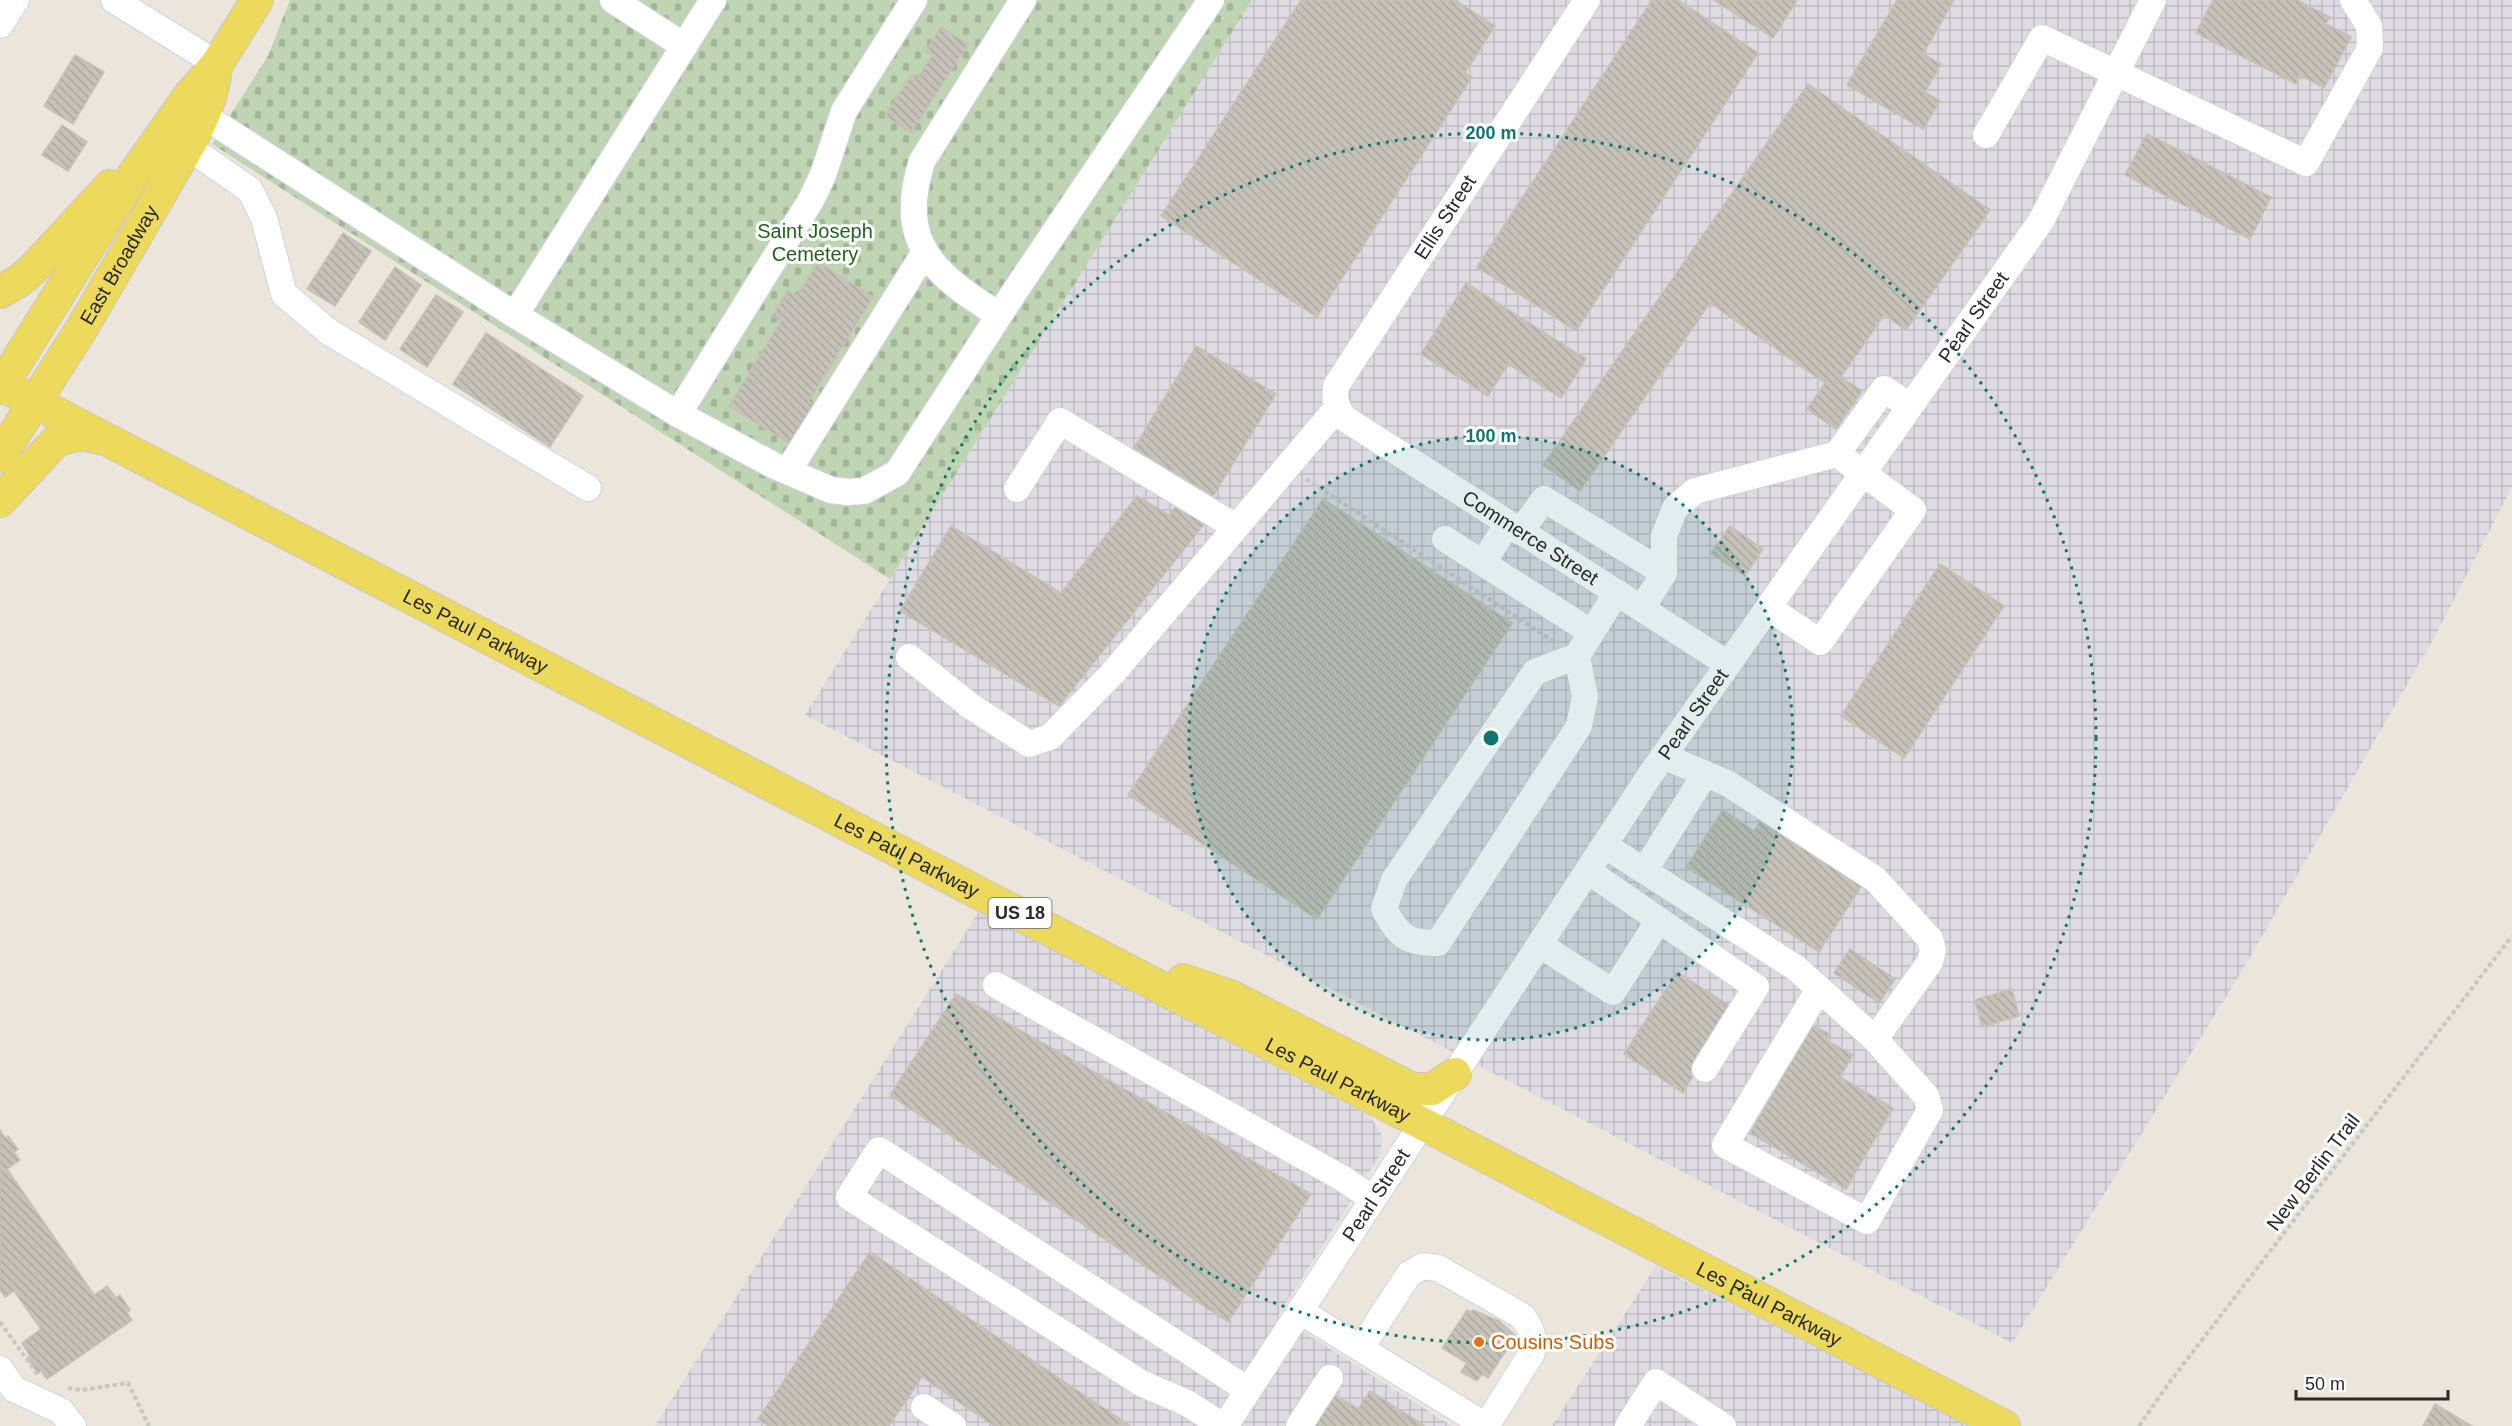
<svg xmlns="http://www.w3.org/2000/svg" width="2512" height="1426" font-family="Arial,sans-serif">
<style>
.industrial{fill:url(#industrial-grid)}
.cemetery{fill:url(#cemetery-stones)}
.building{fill:url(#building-back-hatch);stroke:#c6c1b4;stroke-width:1.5}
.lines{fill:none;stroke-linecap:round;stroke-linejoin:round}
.minor-casing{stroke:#d0d1e1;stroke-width:28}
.major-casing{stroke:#c7c7c7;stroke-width:34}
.path{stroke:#c7c7c7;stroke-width:4;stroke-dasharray:4.5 3;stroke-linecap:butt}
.minor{stroke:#fff;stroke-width:26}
.major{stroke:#edda5d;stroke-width:32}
.ring{fill:none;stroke:#0f766e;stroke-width:3;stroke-dasharray:3 6}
.food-dot{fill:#e8710a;stroke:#fff;stroke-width:2}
.labels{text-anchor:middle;stroke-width:6;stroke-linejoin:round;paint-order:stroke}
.shield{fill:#fff;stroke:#696969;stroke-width:1.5}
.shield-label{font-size:18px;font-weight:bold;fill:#292929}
.street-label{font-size:20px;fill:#292929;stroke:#fff}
.park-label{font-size:20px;fill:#22631b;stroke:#fff}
.food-label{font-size:20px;fill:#c56008;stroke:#fff;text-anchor:start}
.centre{fill:#0f766e;stroke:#fff;stroke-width:3}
.ring-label{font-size:18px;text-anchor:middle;font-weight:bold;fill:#0f766e;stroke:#fff;stroke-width:6;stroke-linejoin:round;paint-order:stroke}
</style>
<defs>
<pattern id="industrial-grid" width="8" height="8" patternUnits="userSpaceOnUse" patternTransform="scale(1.5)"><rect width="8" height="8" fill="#dedbe3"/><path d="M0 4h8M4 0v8" fill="none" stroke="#bebcc3"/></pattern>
<pattern id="cemetery-stones" width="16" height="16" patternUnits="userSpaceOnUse" patternTransform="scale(1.5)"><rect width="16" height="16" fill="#bfd4b2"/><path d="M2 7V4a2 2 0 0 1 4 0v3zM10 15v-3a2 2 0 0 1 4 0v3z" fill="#a4b699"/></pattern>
<pattern id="building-back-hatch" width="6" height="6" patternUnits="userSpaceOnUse" patternTransform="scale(1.5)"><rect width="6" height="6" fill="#c6c2ba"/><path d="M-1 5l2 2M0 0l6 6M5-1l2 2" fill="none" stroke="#aaa7a0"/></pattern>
</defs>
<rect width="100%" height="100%" fill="#ebe5db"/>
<!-- industrial -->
<g class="industrial">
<polygon points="1252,0 2512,0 2512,487 2435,636 2245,966 2012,1343 805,715"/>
<polygon points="979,911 1370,1116 1381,1134 1382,1142 1380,1155 1278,1316 1452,1426 655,1426"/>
<polygon points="1656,1266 1947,1414 1967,1426 1552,1426"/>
</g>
<!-- cemetery -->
<polygon class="cemetery" points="290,0 1252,0 890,579 212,144 268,56"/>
<!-- building -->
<g class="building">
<polygon points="1301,0 1455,0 1495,26 1465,73 1472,77 1317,317 1161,216"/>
<polygon points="1652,0 1678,0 1758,53 1576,331 1477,267"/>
<polygon points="1714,0 1797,0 1773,38"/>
<polygon points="1897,0 1954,0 1923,54 1941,64 1925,92 1940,101 1923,129 1847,85"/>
<polygon points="2213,0 2297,0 2330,17 2326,24 2351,37 2324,88 2300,75 2296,84 2196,33"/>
<polygon points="941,27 968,44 911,133 885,116 911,75 917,79 932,56 926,51"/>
<polygon points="75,55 104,72 73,124 44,106"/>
<polygon points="1808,84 1990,210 1906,330 1884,315 1841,377 1862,391 1836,429 1807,409 1825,383 1710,303 1580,491 1543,465"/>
<polygon points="62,125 87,142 68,171 42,155"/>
<polygon points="2147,134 2271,197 2250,239 2125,175"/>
<polygon points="343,233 371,251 335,306 307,289"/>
<polygon points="818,262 873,297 808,402 813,405 789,443 729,406 781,321 772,316 788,290 797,296"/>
<polygon points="395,267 421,285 385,340 359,322"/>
<polygon points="1466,283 1586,359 1561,398 1508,364 1488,396 1421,354"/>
<polygon points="436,295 463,312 427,367 400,349"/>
<polygon points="486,333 583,396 550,447 453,384"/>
<polygon points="1196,346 1276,394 1213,496 1134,448"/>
<polygon points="1137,496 1169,515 1177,506 1205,523 1059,706 900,611 951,526 1061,593"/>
<polygon points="1323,499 1512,623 1317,919 1128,795"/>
<polygon points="1730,526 1763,549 1745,576 1711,553"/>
<polygon points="1940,564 2004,606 1904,758 1841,716"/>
<polygon points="1723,810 1754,831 1763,816 1864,882 1819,952 1686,867"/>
<polygon points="1850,949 1895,979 1879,1003 1834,973"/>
<polygon points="1677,972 1733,1008 1683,1093 1624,1054"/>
<polygon points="2012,989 2019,1016 1982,1027 1975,1000"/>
<polygon points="956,994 1311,1194 1228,1322 890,1095"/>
<polygon points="1813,1025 1829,1034 1826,1040 1853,1055 1840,1077 1893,1108 1846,1189 1750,1133"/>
<polygon points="0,1130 5,1138 8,1136 18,1149 14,1152 20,1160 7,1169 94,1295 107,1286 116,1298 120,1295 130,1310 127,1313 132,1320 47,1379 41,1371 38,1373 27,1358 30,1356 22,1343 41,1329 14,1291 5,1297 0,1290"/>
<polygon points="870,1252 1129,1425 994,1426 922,1377 889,1426 769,1426 758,1419"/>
<polygon points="1467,1310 1471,1312 1473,1310 1499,1321 1516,1336 1488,1378 1482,1374 1477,1381 1461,1372 1467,1363 1442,1348"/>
<polygon points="1370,1391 1425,1426 1309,1426 1331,1392 1358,1409"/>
<polygon points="2435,1404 2472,1426 2423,1426"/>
</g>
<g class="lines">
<!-- minor casing -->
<g class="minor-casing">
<g id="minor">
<polyline points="114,0 217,64"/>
<polyline points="613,0 684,46"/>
<path id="s1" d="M1587 0 1336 386C1334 400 1336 407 1344 418L1728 664"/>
<polyline points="0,25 16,0"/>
<polyline points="204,116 515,315 678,414 773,465 831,490 848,492 864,491 897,473 1015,291 1211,0"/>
<polyline points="1986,135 2042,38 2306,163 2370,48 2369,26 2353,0"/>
<polyline points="172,139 188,147 250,190 264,218 284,294 329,332 588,488"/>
<polyline points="515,315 713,0"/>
<path d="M999 315C934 274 896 244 922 161L1023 0"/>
<polyline points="678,414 811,200 823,175 844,111 914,0"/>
<polyline points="788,471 925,252"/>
<polyline points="1017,489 1060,421 1236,527"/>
<polyline points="1520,532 1544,499 1664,573 1642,608"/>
<polyline points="1445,539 1591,632"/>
<polyline points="1483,563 1508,523"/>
<polyline points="1664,573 1664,536 1675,508 1695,491 1837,454"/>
<polyline points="1769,608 1820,642 1913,510 1837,454 1884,389 1910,406"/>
<path d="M1577 656 1535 672 1394 880 1384 909C1399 937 1407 943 1438 943L1579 726 1585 697 1577 656 1617 592"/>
<polyline points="909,657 969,705 1029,744 1050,737 1112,674 1337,408"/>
<polyline points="1604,845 1796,968 1875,1039 1930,962 1933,950 1930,939 1875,879 1727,783 1663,756"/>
<polyline points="1645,870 1705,774"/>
<polyline points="1588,871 1756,987 1705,1069"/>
<polyline points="1540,945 1613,992 1659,920"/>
<polyline points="996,985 1342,1178 1373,1199"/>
<polyline points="1819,989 1725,1145 1867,1221 1930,1110 1926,1096 1875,1039"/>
<path d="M1300 1311 1486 1426 1532 1353C1535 1338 1532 1329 1522 1316L1438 1268 1423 1266 1409 1274 1361 1348"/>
<polyline points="0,1369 14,1389 61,1411 73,1426"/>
<polyline points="924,1407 953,1426"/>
<polyline points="1223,1426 1187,1403 1141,1383 849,1197 879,1150 1248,1390"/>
<path id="s2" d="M1225 1426 1650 775 2041 221 2153 0"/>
<polyline points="1299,1426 1330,1378"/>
<polyline points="1628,1426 1656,1382 1723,1426"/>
</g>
</g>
<!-- major casing -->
<g class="major-casing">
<g id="major">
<polyline points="0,292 19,281 32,270 110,186"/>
<path id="s3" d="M0 384 2004 1426"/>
<polyline points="0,388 134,174 189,96 217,64 257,0"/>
<path id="s4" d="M0 456 82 328 190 143C203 118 213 95 216 68"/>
<polyline points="0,501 57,440 82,434 101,438"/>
<polyline points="1183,980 1230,996 1412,1089 1432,1089 1455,1074"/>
</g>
</g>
<!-- path -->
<g class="path">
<polyline points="1306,479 1553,641"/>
<polyline points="0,1322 38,1375"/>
<polyline points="68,1388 82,1390 128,1383 149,1426"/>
<polyline points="2139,1426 2169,1383 2512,936"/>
</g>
<!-- minor -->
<use href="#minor" class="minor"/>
<!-- major -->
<use href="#major" class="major"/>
</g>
<!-- distance rings -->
<circle cx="1491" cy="738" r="302" fill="#0f766e" fill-opacity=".12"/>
<g class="ring">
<circle cx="1491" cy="738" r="302"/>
<circle cx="1491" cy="738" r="605"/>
</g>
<!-- markers -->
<circle class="food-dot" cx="1479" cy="1342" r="6"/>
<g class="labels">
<!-- shield labels -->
<rect class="shield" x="988.5" y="898" width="63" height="30" rx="4.5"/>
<g class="shield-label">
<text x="1020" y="919">US 18</text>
</g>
<!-- street labels -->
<g class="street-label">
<text transform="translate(1445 217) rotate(-57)" y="7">Ellis Street</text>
<text dy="7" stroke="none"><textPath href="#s4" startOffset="225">East Broadway</textPath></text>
<text dy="7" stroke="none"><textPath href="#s2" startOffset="1338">Pearl Street</textPath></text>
<text dy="7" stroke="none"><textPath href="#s1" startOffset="716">Commerce Street</textPath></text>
<text dy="7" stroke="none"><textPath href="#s3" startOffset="536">Les Paul Parkway</textPath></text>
<text dy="7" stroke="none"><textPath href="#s2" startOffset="852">Pearl Street</textPath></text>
<text dy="7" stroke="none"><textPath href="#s3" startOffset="1022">Les Paul Parkway</textPath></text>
<text dy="7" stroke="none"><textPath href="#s3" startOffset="1508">Les Paul Parkway</textPath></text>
<text transform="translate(2313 1172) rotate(-53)" y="7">New Berlin Trail</text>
<text dy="7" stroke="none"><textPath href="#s2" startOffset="276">Pearl Street</textPath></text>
<text dy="7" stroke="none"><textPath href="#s3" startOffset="1994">Les Paul Parkway</textPath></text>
</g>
<!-- park labels -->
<g class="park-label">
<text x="815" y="238">Saint Joseph<tspan x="815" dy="23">Cemetery</tspan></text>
</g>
<!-- food labels -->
<g class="food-label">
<text x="1491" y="1349">Cousins Subs</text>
</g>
</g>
<circle cx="1491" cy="738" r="9" class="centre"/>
<g class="ring-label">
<text x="1491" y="139">200 m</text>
<text x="1491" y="442">100 m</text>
</g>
<!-- scale -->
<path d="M2296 1390v9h152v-9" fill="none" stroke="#292929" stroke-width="3"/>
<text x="2305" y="1390" font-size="18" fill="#292929" stroke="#ffffff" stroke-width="4.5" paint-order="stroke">50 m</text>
</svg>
